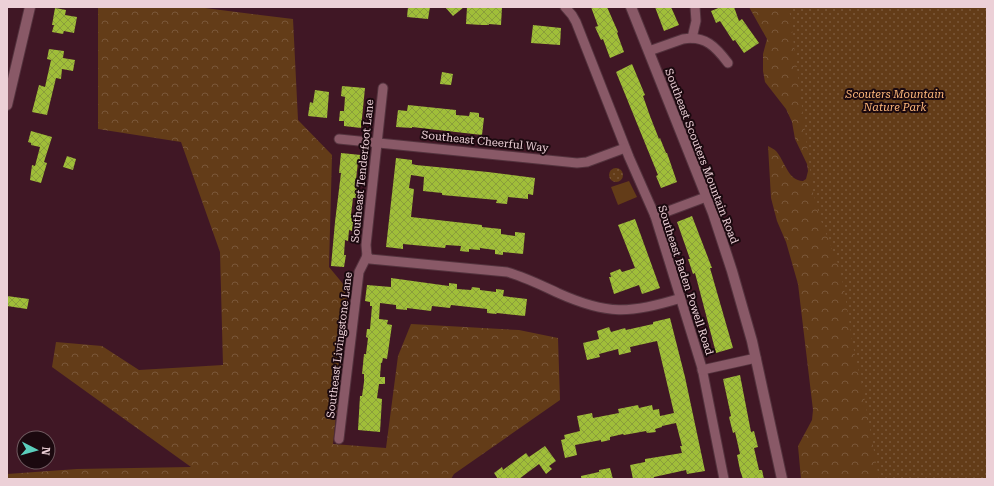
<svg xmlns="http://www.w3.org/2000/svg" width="994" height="486" font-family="'Roboto Serif',serif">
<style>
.forest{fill:url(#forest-crowns)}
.park{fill:url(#park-dots)}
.pitch{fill:#633c18}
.building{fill:url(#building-cross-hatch)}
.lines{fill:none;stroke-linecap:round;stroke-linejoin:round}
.minor-casing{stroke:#54333e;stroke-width:11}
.tertiary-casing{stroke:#54333e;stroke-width:12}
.minor{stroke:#895967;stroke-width:9}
.tertiary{stroke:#895967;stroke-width:10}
.labels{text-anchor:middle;stroke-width:4;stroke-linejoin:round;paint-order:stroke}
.park-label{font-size:11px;font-style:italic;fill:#ffb87b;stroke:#1b090f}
.street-label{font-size:11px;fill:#ecd0d7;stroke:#1b090f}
</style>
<defs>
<pattern id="forest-crowns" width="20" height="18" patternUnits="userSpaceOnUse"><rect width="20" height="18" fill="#633c18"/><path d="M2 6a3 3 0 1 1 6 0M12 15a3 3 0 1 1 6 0" fill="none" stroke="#7a5739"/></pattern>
<pattern id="park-dots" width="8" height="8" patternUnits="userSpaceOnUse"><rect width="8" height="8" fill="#633c18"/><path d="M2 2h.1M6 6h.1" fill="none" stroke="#7a5739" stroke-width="1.8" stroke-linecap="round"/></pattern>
<pattern id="building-cross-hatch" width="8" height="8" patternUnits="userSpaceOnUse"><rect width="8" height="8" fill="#a0be39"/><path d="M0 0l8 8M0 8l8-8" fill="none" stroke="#8a9e3b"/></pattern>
</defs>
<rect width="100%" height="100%" fill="#401725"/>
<!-- forest -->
<g class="forest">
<polygon points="98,7 197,7 293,19 298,120 332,155 329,267 349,291 333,444 386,448 398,356 411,324 519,330 558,338 560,400 454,474 451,479 7,479 7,474 77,469 191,467 52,367 56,342 102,346 139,370 223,365 220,252 181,142 98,129"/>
<path d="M749 7H811L987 479H801L798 446 812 420 813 410 798 284 786 242 777 221 771 198 768 146C770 147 774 149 776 151 785 161 788 181 803 181L806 179 808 171 807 164 795 139 792 122 786 109 765 82 763 71V54L767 39Z"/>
</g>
<!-- park -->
<g class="park">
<polygon points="789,7 987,7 987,479 879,479 863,390 853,346 845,294 840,269 820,218 813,192"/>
<circle cx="616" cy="175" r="7"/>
</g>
<!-- pitch -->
<polygon class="pitch" points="629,181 637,197 618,205 611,187"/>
<!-- building -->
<g class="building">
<polygon points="408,7 430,7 428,19 407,17"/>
<polygon points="445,7 464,7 453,16"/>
<polygon points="467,7 502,7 501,25 489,24 489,25 482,25 466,24"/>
<polygon points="591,7 607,7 618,32 617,33 624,52 610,58 603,39 601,40 595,27 598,26"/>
<polygon points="655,7 671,7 679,25 664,31"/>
<polygon points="721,7 734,7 739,21 742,19 759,43 744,53 735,40 733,41 720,21 716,23 711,11"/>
<polygon points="55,8 66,10 65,15 77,17 74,33 64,31 63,34 52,32 54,25 52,25"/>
<polygon points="533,25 561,28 560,45 531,43"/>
<polygon points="49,49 64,51 63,58 75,60 73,71 62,69 61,79 56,78 47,115 32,112 39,85 45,87 51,60 47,59"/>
<polygon points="632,64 645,95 643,96 650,116 659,139 660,138 666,153 667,153 677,182 661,188 656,176 658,175 616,72"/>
<polygon points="442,72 453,74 451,85 440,84"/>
<polygon points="342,86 365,88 361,128 344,126 344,121 339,121 340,111 344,111 345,97 341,96"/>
<polygon points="315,90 329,92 327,118 308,116 310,102 313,103"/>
<polygon points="408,105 456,110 456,115 469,116 470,112 479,113 479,117 484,118 482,135 412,127 412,128 396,127 398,110 407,111"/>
<polygon points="31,131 52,137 44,162 47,163 41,183 30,180 32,165 35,166 40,147 31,145 31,143 28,142"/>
<polygon points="341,153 361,155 361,163 358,162 355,188 358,189 357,198 353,198 351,215 354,215 352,231 349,230 348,241 345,240 344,255 346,255 344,267 331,266 335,222 341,173 339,173"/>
<polygon points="67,156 76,159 73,170 63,167"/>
<polygon points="396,158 412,160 412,164 416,165 488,172 535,178 533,195 528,194 528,199 508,197 507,204 496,203 497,200 442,195 442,193 423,191 424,177 411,175 409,188 414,189 411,217 482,225 482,227 501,229 501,234 515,236 515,232 525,233 523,254 503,252 503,255 495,254 495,250 480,248 480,250 469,249 469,252 460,251 461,246 446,245 445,248 403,244 403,249 386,247"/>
<polygon points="692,216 712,268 710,268 733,348 716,353 695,273 693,274 688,259 690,259 677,222"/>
<polygon points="635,219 660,288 642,294 639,285 614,294 609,277 611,277 610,273 620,269 622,272 635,268 618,225"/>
<polygon points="391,278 449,286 449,283 457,284 457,289 471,290 472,287 480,288 480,290 496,292 496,289 504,290 503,296 527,299 525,316 497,313 496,314 487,313 487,309 451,305 450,308 432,306 431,311 407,308 407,310 396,309 396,305 380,303 379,319 388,320 387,324 392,325 387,359 383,358 382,363 381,363 380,377 385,377 385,384 379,384 377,398 382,399 380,432 358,430 360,396 362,396 364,382 364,374 362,374 364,354 366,354 368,338 366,337 367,329 370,329 372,306 370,306 370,302 365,301 367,285 391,287"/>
<polygon points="7,296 29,299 27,309 7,306"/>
<polygon points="670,318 685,377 705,471 687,474 686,470 654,477 654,479 633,479 630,465 645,462 645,459 682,453 680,446 682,446 676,423 662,426 662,427 655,429 656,432 647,433 646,431 624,435 623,434 610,437 610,440 601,442 601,440 575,445 577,455 565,458 561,440 565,439 564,435 580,431 577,416 592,413 593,418 619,413 618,409 638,405 639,408 652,405 653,410 659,409 660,416 674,413 657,341 630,347 631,352 619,355 618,349 599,354 600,357 587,360 583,343 599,339 597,331 609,327 611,332 625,328 626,330 653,324 653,322"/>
<polygon points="740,375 751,432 754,431 758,447 754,448 759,470 762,470 764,479 743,479 740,470 737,455 740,454 735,432 733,433 729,417 731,416 723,379"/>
<polygon points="545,446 556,461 549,466 552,469 546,474 539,464 519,479 498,479 494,473 502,467 503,470 526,453 529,457"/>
<polygon points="610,468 613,479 581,479 581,476 599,472 599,470"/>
</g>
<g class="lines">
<!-- minor casing -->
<g class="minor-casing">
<g id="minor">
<polyline points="565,7 572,15 576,22 629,157 655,216 669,261 702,368 724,479"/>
<polyline points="692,38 696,21 695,7"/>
<path d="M649 51 683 39C705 35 716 47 728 63"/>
<polyline points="339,139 577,163 587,162 625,148"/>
<polyline points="655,216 706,197"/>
<path d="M367 256 370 259 507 272C525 277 541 285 558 293 607 315 630 314 681 298"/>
<polyline points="367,256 366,245 383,88"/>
<polyline points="702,370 756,358"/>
<polyline points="339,439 359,272 367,256"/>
</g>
</g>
<!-- tertiary casing -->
<g class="tertiary-casing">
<g id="tertiary">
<polyline points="631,7 713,213 732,271 752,341 782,479"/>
<polyline points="7,105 30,7"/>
</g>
</g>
<!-- minor -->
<use href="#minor" class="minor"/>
<!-- tertiary -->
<use href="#tertiary" class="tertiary"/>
</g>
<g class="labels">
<!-- park labels -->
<g class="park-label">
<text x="895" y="98">Scouters Mountain<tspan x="895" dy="13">Nature Park</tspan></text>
</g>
<!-- street labels -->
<g class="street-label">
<text transform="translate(485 141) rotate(6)" y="4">Southeast Cheerful Way</text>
<text transform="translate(702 156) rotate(69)" y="4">Southeast Scouters Mountain Road</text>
<text transform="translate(362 171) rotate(-84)" y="4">Southeast Tenderfoot Lane</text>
<text transform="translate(686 280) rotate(72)" y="4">Southeast Baden Powell Road</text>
<text transform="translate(339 345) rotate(-83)" y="4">Southeast Livingstone Lane</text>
</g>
</g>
<!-- border -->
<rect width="994" height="486" fill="none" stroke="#ecd0d7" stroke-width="16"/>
<!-- north arrow -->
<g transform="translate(36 450) rotate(96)"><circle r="19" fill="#1b090f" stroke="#6f595f"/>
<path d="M0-3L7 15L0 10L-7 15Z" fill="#5bcebc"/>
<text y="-6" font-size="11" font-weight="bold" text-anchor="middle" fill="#ecd0d7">N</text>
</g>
</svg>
